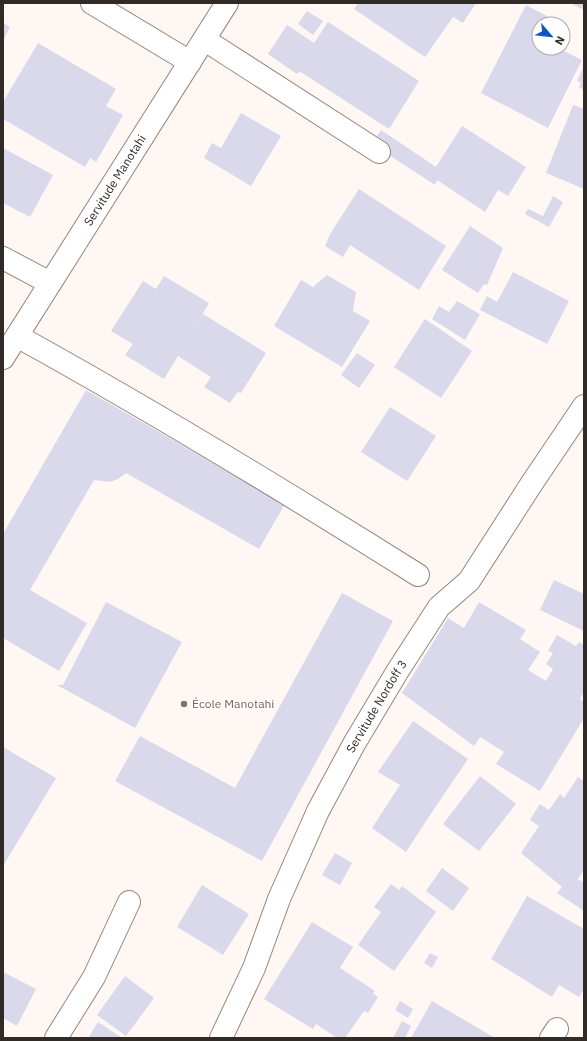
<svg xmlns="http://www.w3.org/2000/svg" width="587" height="1041" font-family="'IBM Plex Sans',sans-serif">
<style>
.building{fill:#dad9eb}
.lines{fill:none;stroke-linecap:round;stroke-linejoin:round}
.minor-casing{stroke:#96867c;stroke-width:24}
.minor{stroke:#fff;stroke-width:22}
.education-dot{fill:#8d6e63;stroke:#fff;stroke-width:1.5}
.labels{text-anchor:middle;stroke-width:3;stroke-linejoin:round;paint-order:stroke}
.street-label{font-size:12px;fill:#312a26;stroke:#fff}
.education-label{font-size:12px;fill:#785e54;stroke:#fff;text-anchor:start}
</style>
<rect width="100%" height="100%" fill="#fef7f3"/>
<!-- building -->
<g class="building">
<polygon points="358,3 476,3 463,23 453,17 425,57 354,9"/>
<polygon points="570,3 584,3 584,10"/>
<polygon points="526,5 562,24 539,24 539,48 558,48 582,60 548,128 481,93"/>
<polygon points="307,11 323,21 313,35 298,24"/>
<polygon points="328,22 419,81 389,129 299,71 297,74 268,54 287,25 314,43"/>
<polygon points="3,23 10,27 3,41"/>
<polygon points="38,43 116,89 106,106 123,115 96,162 90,158 85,167 3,119 3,102"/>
<polygon points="584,66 584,90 579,87 581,83 577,81"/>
<polygon points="573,105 584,109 584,189 546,173"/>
<polygon points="241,113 281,136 251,186 204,158 212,143 221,148"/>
<polygon points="462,126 526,167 508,196 498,190 485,212 437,180 435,185 372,144 381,130 436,167"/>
<polygon points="3,148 53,175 30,217 3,203"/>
<polygon points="359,189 446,246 419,290 350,245 343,257 325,246 330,234"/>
<polygon points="553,196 563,202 549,227 525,214 528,209 543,216"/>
<polygon points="470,226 503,248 487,285 484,284 478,293 442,270"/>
<polygon points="513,272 569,301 547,344 480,310 487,296 497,302"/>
<polygon points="327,275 356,292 353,311 370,321 342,367 274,326 301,280 313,287"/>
<polygon points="164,276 209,303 190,336 203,314 266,353 241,393 238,392 230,403 204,387 211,377 178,356 164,379 125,355 133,344 111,331 143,281 156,289"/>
<polygon points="457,301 480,314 465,340 432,319 439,306 449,312"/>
<polygon points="425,319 472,351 441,398 394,367"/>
<polygon points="357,353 375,365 359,388 341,375"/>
<polygon points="86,390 285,504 259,549 126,473 118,479 110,482 94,480 30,590 87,623 59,671 3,638 3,534"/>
<polygon points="390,407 436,436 407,481 361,452"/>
<polygon points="554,580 584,594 584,631 540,610"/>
<polygon points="342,593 393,621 262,861 115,781 140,736 235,788"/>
<polygon points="106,602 182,642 135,728 57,685 63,685"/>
<polygon points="479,602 526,630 520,639 540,652 528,670 546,681 553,669 546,664 553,653 548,651 557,635 576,646 579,642 584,645 584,692 580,699 584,702 584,718 540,791 496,764 504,752 480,737 474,746 402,693 448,618 464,628"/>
<polygon points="413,721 468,759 428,818 406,852 372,828 400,785 378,772"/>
<polygon points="3,747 56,778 3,866"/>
<polygon points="480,776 516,804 479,851 443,824"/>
<polygon points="578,777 584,781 584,870 578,879 584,883 584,911 557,893 562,887 521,853 539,826 530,820 540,804 549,810 560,794 564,798"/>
<polygon points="335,853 352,863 340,885 322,875"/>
<polygon points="442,868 469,888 453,911 426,891"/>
<polygon points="391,884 399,890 402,886 436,912 394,971 358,945 381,912 374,907"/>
<polygon points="202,885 249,914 223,955 177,927"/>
<polygon points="527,896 584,929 584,989 579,997 559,985 552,997 491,959"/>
<polygon points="312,922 353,947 340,968 375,991 373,993 378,997 368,1013 364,1011 345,1038 337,1038 316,1024 313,1029 264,999"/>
<polygon points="430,953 438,957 432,968 424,963"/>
<polygon points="3,972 36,989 17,1026 3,1018"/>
<polygon points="125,976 154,998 126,1036 97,1015"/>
<polygon points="400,1001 413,1009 408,1018 395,1010"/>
<polygon points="432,1001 495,1038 411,1038"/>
<polygon points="402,1021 411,1026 405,1038 393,1038"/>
<polygon points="98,1022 122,1038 88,1038"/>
</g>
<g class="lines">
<!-- minor casing -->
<g class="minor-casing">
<g id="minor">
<polyline points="92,3 190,62"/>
<polyline points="205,40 379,152"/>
<polyline points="3,258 50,283"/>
<path d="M17 336C153 411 286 492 418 575"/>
<path id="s1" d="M3 358 227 3"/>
<polyline points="56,1038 94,977 129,902"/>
<path id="s2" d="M221 1038 254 968 279 899 318 811 354 744 397 672 439 607 469 581 532 483 584 406"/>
<polyline points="551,1038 557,1029"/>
</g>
</g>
<!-- minor -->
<use href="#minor" class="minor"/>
</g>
<!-- markers -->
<circle class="education-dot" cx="184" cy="704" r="4"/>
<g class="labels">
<!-- street labels -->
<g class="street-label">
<text dy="4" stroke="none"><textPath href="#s1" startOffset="210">Servitude Manotahi</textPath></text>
<text dy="4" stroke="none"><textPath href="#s2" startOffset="367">Servitude Nordoff 3</textPath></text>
</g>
<!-- education labels -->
<g class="education-label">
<text x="192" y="708">École Manotahi</text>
</g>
</g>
<!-- border -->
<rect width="587" height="1041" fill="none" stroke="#312a26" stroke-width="8"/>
<!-- north arrow -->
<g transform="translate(551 36) rotate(118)"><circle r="19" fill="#ffffff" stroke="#adaaa8"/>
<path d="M0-3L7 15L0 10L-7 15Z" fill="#0e55c0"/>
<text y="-6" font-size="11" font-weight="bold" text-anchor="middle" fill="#312a26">N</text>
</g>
</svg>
